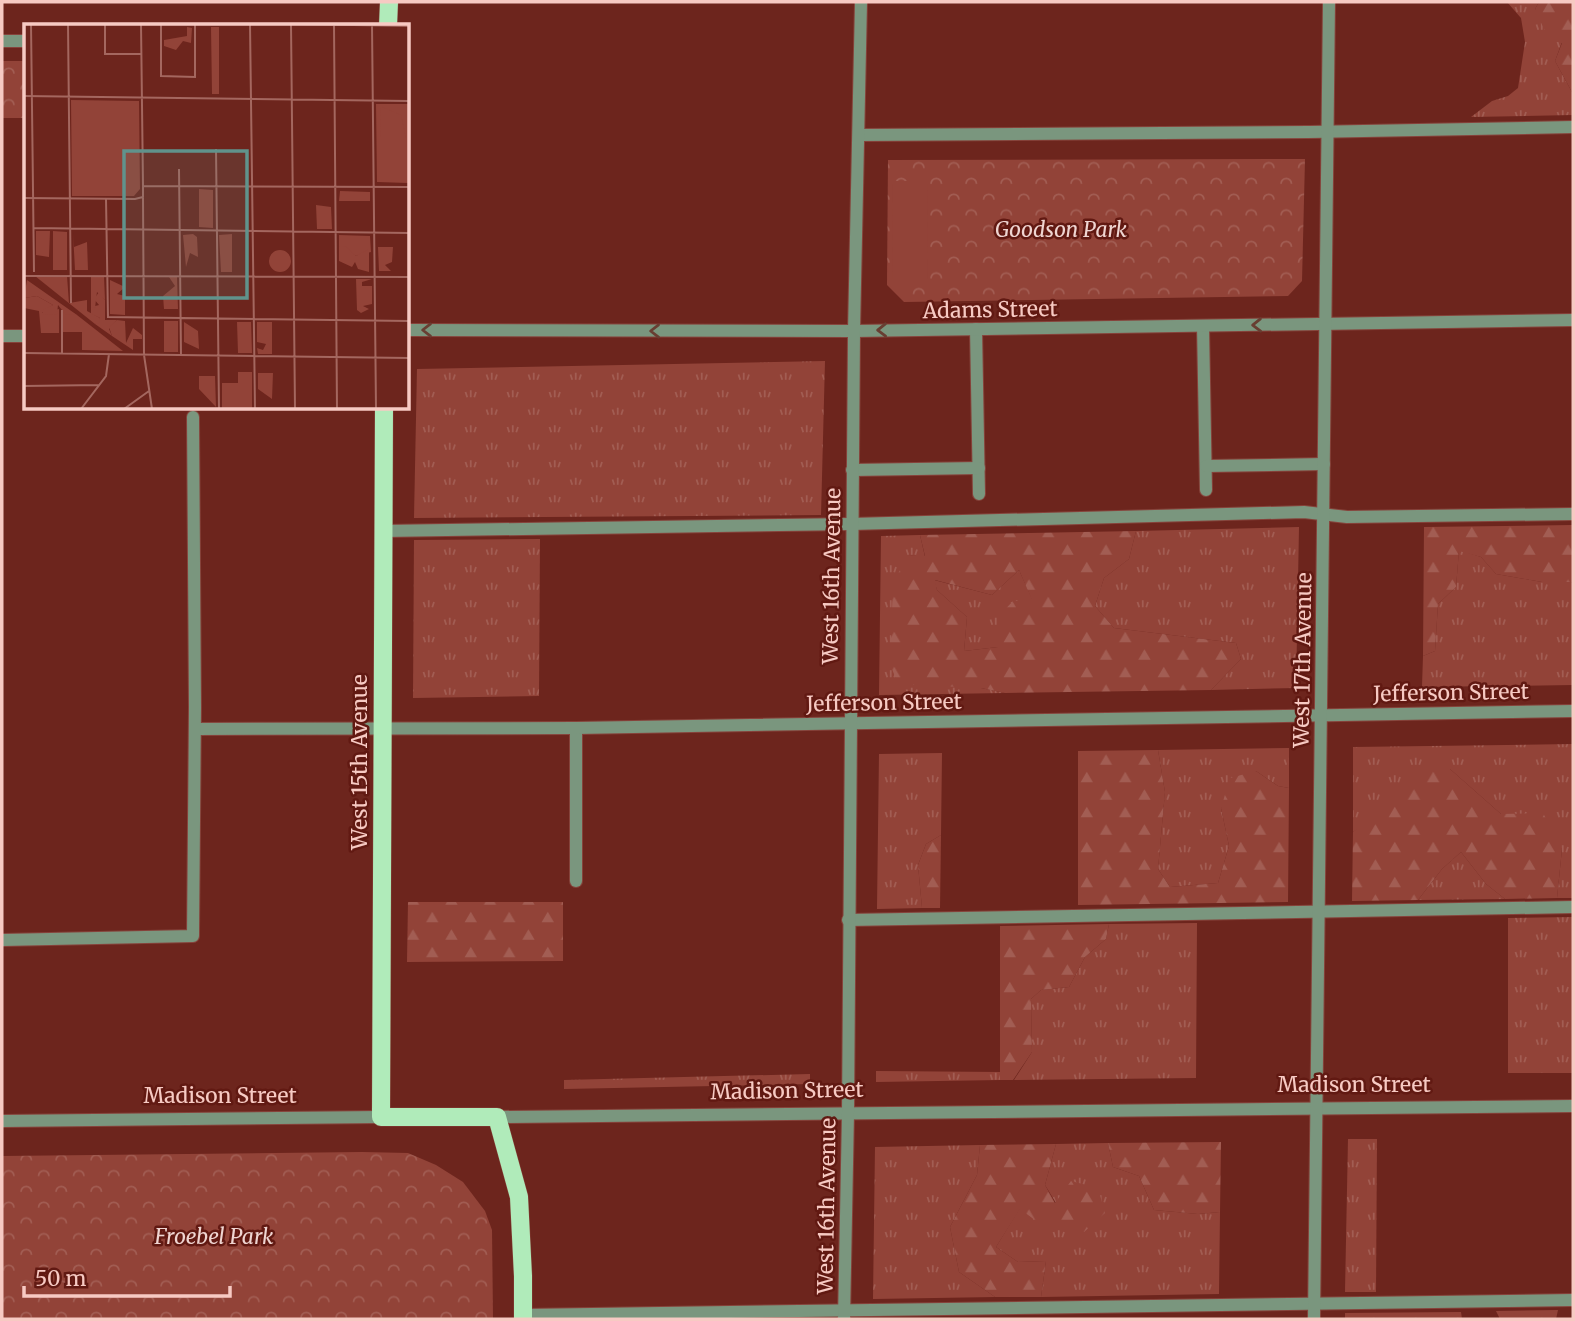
<svg xmlns="http://www.w3.org/2000/svg" width="1575" height="1321" font-family="Merriweather,serif">
<style>
.grass{fill:url(#grass-tufts)}
.forest{fill:url(#forest-firs);fill-rule:evenodd}
.park{fill:url(#park-crowns)}
.pitch{fill:#924338}
.lines{fill:none;stroke-linecap:round;stroke-linejoin:round}
.minor-casing{stroke:#86433b;stroke-width:14}
.major-casing{stroke:#86433b;stroke-width:19}
.minor{stroke:#7a967e;stroke-width:12}
.major{stroke:#b0ebba;stroke-width:18}
.oneway{stroke:#683e32}
.labels{text-anchor:middle;stroke-width:5;stroke-linejoin:round;paint-order:stroke}
.park-label{font-size:21px;font-style:italic;fill:#efd5d1;stroke:#611912}
.street-label{font-size:21px;fill:#f7cac3;stroke:#611912}
.inset-road{fill:none;stroke:#a4675f;stroke-width:2}
.view{fill:#60938c;fill-opacity:0.15;stroke:#60938c;stroke-width:3.5}
.inset-edge{fill:none;stroke:#f7cac3;stroke-width:3.5}
</style>
<defs>
<pattern id="grass-tufts" width="24" height="20" patternUnits="userSpaceOnUse" patternTransform="scale(1.75)"><rect width="24" height="20" fill="#924338"/><path d="M3 7l-1-3M5 7V3M7 7l1-3M15 17l-1-3M17 17v-4M19 17l1-3" fill="none" stroke="#a25d53"/></pattern>
<pattern id="forest-firs" width="22" height="20" patternUnits="userSpaceOnUse" patternTransform="scale(1.75)"><rect width="22" height="20" fill="#924338"/><path d="M5 1l3.5 6h-7zM16 11l3.5 6h-7z" fill="#a25d53"/></pattern>
<pattern id="park-crowns" width="20" height="18" patternUnits="userSpaceOnUse" patternTransform="scale(1.75)"><rect width="20" height="18" fill="#924338"/><path d="M2 6a3 3 0 1 1 6 0M12 15a3 3 0 1 1 6 0" fill="none" stroke="#a25d53"/></pattern>
</defs>
<rect width="100%" height="100%" fill="#6d251d"/>
<!-- grass -->
<g class="grass">
<polygon points="1507,2 1539,2 1535,9 1562,42 1555,61 1573,94 1573,115 1471,117 1492,101 1508,96 1518,88 1525,42 1521,18"/>
<polygon points="825,361 821,515 414,518 417,369"/>
<polygon points="1299,527 1296,688 1211,690 1241,659 1236,643 1114,628 1095,606 1104,578 1129,559 1136,531"/>
<polygon points="920,535 925,557 908,555 981,688 1005,693 879,695 881,536"/>
<polygon points="540,539 539,696 413,698 414,540"/>
<polygon points="1459,550 1481,557 1496,574 1542,582 1571,582 1573,584 1573,685 1422,687 1423,656 1435,651 1438,604 1456,587"/>
<polygon points="1019,570 1033,601 998,647 964,651 967,617 937,590 934,580 992,595"/>
<polygon points="1573,744 1573,898 1557,898 1562,849 1501,814 1450,769 1353,832 1353,747"/>
<polygon points="1289,748 1289,788 1278,786 1256,771 1221,808 1229,846 1218,883 1170,887 1158,869 1165,792 1158,750"/>
<polygon points="942,753 941,835 926,844 918,865 922,908 877,909 879,754"/>
<polygon points="1461,852 1486,884 1505,899 1418,900 1442,869"/>
<polygon points="1573,917 1573,1073 1508,1073 1508,918"/>
<polygon points="1197,923 1196,1078 1014,1080 1032,1052 1031,999 1041,990 1069,987 1085,957 1106,939 1109,924"/>
<polygon points="876,1071 1000,1072 1000,1080 876,1082"/>
<polygon points="810,1074 810,1084 564,1089 564,1080"/>
<polygon points="1348,1139 1377,1139 1376,1292 1345,1292"/>
<polygon points="1108,1143 1113,1167 1139,1176 1154,1210 1198,1214 1220,1212 1219,1294 1041,1297 1046,1261 1018,1262 996,1247 1020,1208 1056,1203 1045,1185 1056,1144"/>
<polygon points="980,1145 977,1175 950,1227 959,1272 995,1297 873,1299 875,1147"/>
<polygon points="1558,1310 1556,1319 1500,1319 1496,1311"/>
<polygon points="1461,1312 1462,1319 1345,1319 1345,1313"/>
</g>
<!-- forest -->
<g class="forest">
<path d="M1539 2H1573V94L1555 61 1562 43C1546 38 1541 23 1535 9Z"/>
<polygon points="1573,525 1573,584 1571,582 1542,582 1496,574 1481,557 1459,551 1456,587 1438,604 1435,651 1423,656 1424,527"/>
<path d="M1136 531 1129 559 1104 578 1095 606 1114 628 1236 643 1241 659 1211 690 1005 693 981 688 898 684 890 664 893 583 908 555 925 556 920 535ZM1019 570 1032 600 1013 601 998 617V647L964 651 967 617 937 590 935 580 992 595Z"/>
<polygon points="1158,750 1165,792 1158,869 1170,887 1218,883 1229,846 1221,808 1230,778 1256,771 1278,786 1289,788 1288,902 1078,905 1078,751"/>
<polygon points="1437,768 1450,769 1501,814 1543,813 1562,849 1557,898 1505,899 1486,884 1461,852 1442,869 1418,900 1352,901 1353,832 1429,769"/>
<polygon points="941,835 940,908 922,908 918,865 926,844"/>
<polygon points="408,902 563,902 563,961 407,962"/>
<polygon points="1109,924 1106,939 1085,957 1069,987 1041,990 1031,999 1032,1052 1013,1080 1000,1080 1000,926"/>
<polygon points="1221,1142 1220,1212 1198,1214 1154,1210 1139,1176 1113,1167 1108,1143"/>
<polygon points="1056,1144 1045,1185 1055,1203 1071,1181 1098,1188 1105,1213 1084,1232 1043,1226 1020,1209 996,1247 1018,1262 1046,1261 1041,1297 995,1297 959,1272 950,1227 977,1175 980,1145"/>
</g>
<!-- park -->
<g class="park">
<rect x="2" y="61" width="24" height="57"/>
<polygon points="1305,159 1302,281 1288,296 904,302 887,285 888,160"/>
<polygon points="362,1152 408,1153 436,1165 463,1182 485,1211 492,1230 493,1319 2,1319 2,1156"/>
</g>
<!-- pitch -->
<polygon class="pitch" points="893,181 928,181 927,282 892,282"/>
<g class="lines">
<!-- minor casing -->
<g class="minor-casing">
<g id="minor">
<polyline points="2,41 26,41"/>
<polyline points="859,135 1309,132 1573,127"/>
<polyline points="1203,326 1206,490"/>
<polyline points="976,329 979,494"/>
<polyline points="408,330 854,331 1573,320"/>
<polyline points="2,336 26,336"/>
<polyline points="1206,466 1324,464"/>
<polyline points="852,470 979,468"/>
<polyline points="383,531 851,524 1304,512 1347,517 1573,514"/>
<polyline points="576,728 576,881"/>
<polyline points="195,729 576,728 1573,711"/>
<polyline points="848,920 1573,907"/>
<polyline points="2,940 193,936 195,707 193,417"/>
<polyline points="497,1117 1573,1106"/>
<polyline points="2,1121 381,1117"/>
<polyline points="523,1315 1573,1300"/>
<polyline points="844,1319 848,1113 854,331 861,2"/>
<polyline points="1314,1319 1329,2"/>
</g>
</g>
<!-- major casing -->
<g class="major-casing">
<g id="major">
<polyline points="388,26 389,2"/>
<polyline points="384,408 381,1117 497,1117 519,1197 523,1276 523,1319"/>
</g>
</g>
<!-- minor -->
<use href="#minor" class="minor"/>
<!-- major -->
<use href="#major" class="major"/>
</g>
<!-- one-way arrows -->
<defs><path id="oneway-chevron" d="M-2-3.5L2.5 0L-2 3.5" fill="none" stroke-width="1.6" stroke-linecap="round" stroke-linejoin="round" transform="scale(1.75)"/></defs>
<g class="oneway">
<use href="#oneway-chevron" transform="translate(1257 325) rotate(179)"/>
<use href="#oneway-chevron" transform="translate(427 330) rotate(-180)"/>
<use href="#oneway-chevron" transform="translate(882 330) rotate(179)"/>
<use href="#oneway-chevron" transform="translate(655 331) rotate(-180)"/>
</g>
<g class="labels">
<!-- park labels -->
<g class="park-label">
<text x="1061" y="237">Goodson Park</text>
<text x="214" y="1244">Froebel Park</text>
</g>
<!-- street labels -->
<g class="street-label">
<text transform="translate(990 310) rotate(-1)" y="7">Adams Street</text>
<text transform="translate(832 576) rotate(-89)" y="7">West 16th Avenue</text>
<text transform="translate(1303 660) rotate(-89)" y="7">West 17th Avenue</text>
<text transform="translate(1451 693) rotate(-1)" y="7">Jefferson Street</text>
<text transform="translate(884 703) rotate(-1)" y="7">Jefferson Street</text>
<text transform="translate(360 762) rotate(-90)" y="7">West 15th Avenue</text>
<text x="1354" y="1092">Madison Street</text>
<text transform="translate(787 1091) rotate(-1)" y="7">Madison Street</text>
<text x="220" y="1103">Madison Street</text>
<text transform="translate(827 1206) rotate(-89)" y="7">West 16th Avenue</text>
</g>
</g>
<!-- overview -->
<g transform="translate(24 24)">
<rect width="385" height="385" fill="#6d251d"/>
<path d="M175 165 189 166V204L175 203ZM292 181 307 183 308 205H293ZM315 211 346 212 347 228 332 232 315 223ZM354 223H369L368 238 361 241 367 247H355ZM245 237a11 11 0 1 1 22 0a11 11 0 1 1-22 0ZM145 253H153L154 285H140L139 272 151 262ZM75 268 81 276V296H93L85 305 88 312 71 300 76 294 67 290V283L75 281 70 275ZM13 272 29 281 18 289 35 285V309H17L15 287 0 284V274ZM39 284 53 291 99 327 58 326V308H39ZM140 297H154V328H140ZM213 298H227L228 329H214ZM233 298H248V330H234L233 324 239 326 242 320 233 318ZM234 349H249L248 375 234 365ZM175 352H191L192 383 175 365Z" fill="#924338"/>
<path d="M163 3 168 4 167 19 159 17 152 26 140 22V16L163 12ZM12 207H26L25 233 12 231ZM29 207 43 208V246H29ZM49 209 50 223 63 218 64 246H51ZM169 210 173 213 174 233 166 229 162 243 159 211ZM321 222 332 232 345 225V248L334 245 331 238 328 243 315 237V223ZM11 252H43L45 279 63 276V287L76 294 75 299 71 300ZM67 252H80L81 276 73 268 71 284 67 283ZM332 255H348L338 258V262H348V280L339 282 345 285 337 289 333 286ZM3 256 53 291 41 290 34 281 33 290 19 291V286L29 281 13 272 0 274ZM86 256 101 263 93 270 101 272V291L86 290ZM93 296 101 297 102 319 109 304 118 311V315H109V326L88 312 85 303ZM160 298 174 307 175 325 160 318ZM214 348H228V385H198V359H214Z" fill="#924338"/>
<path d="M187 3H195V70H188ZM47 76 115 77 116 165 110 172H48ZM352 80H384V159L353 158ZM208 210V248H197L195 211Z" fill="#924338"/>
<path d="M346 168V177H315L316 167Z" fill="#924338"/>
<path d="M356 82 377 91 382 114H357Z" fill="#924338"/>
<path class="inset-road" d="M7 0 10 248M44 0 47 279M81 0V30H118M117 0 119 162M137 0V52L171 53V0M226 0 231 385M267 0 271 385M273 0 385 2M310 0 313 385M348 1 352 385M0 72 385 77M192 125 195 385M155 145 157 332M0 174 111 175 119 173V162L385 163M119 174 120 331 128 385M82 175 84 293 385 297M9 204 385 209M0 252 385 253M38 286V329M0 329 385 334M0 362 75 361M57 385 82 352 85 330M100 385 125 367"/>
<path class="view" d="M100 127H223V274H100Z"/>
<rect width="385" height="385" class="inset-edge"/>
</g>
<!-- border -->
<rect width="1575" height="1321" fill="none" stroke="#f7cac3" stroke-width="7"/>
<!-- scale -->
<path d="M24 1286v10h206v-10" fill="none" stroke="#f7cac3" stroke-width="3.5"/>
<text x="35" y="1286" font-size="21" fill="#f7cac3" stroke="#611912" stroke-width="5" paint-order="stroke">50 m</text>
</svg>
